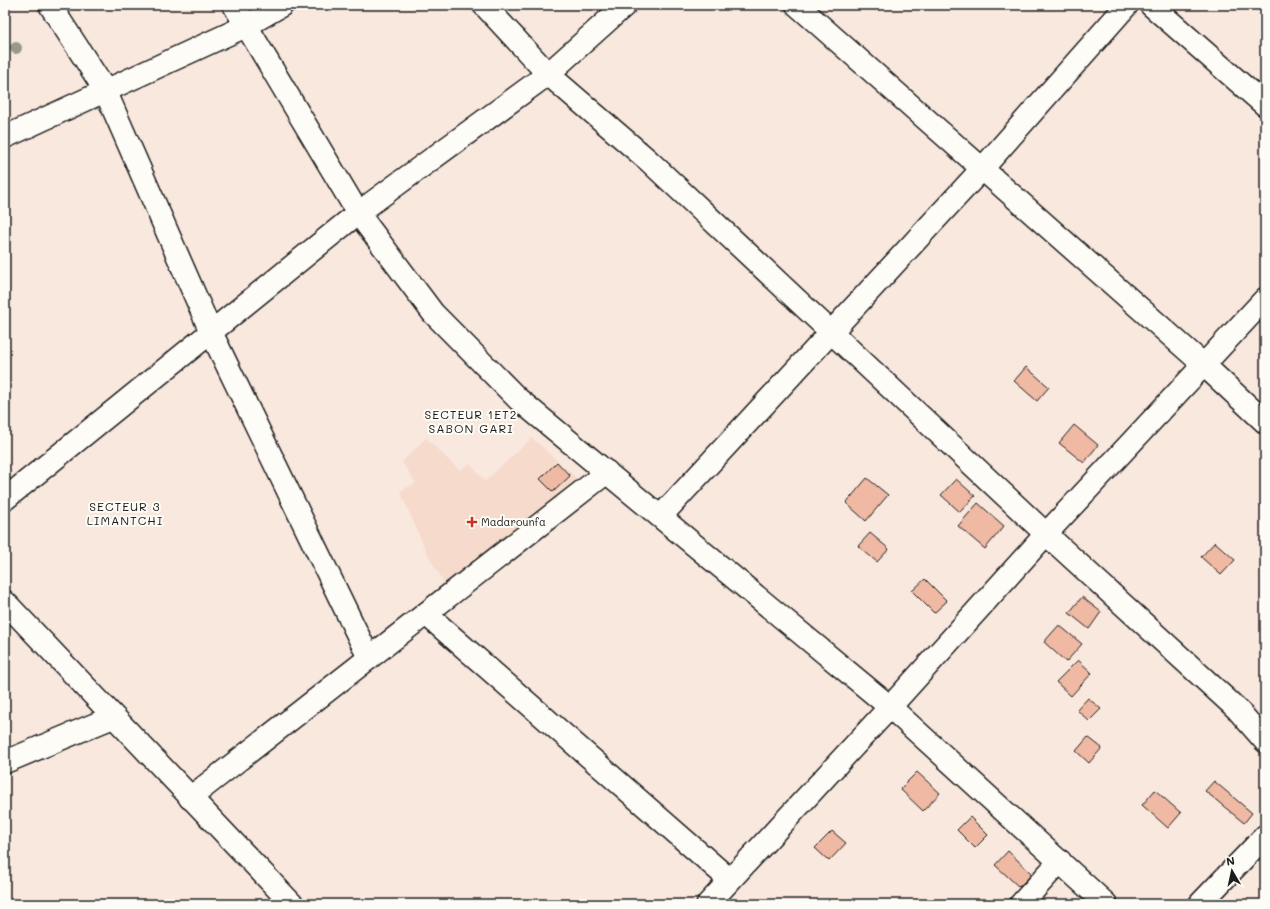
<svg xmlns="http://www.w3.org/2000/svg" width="1270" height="909" font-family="Mali,sans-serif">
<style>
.built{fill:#f6dacc}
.building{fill:#efb9a3;stroke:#1c1c1c}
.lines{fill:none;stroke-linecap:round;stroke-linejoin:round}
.minor-casing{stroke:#1c1c1c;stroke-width:25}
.minor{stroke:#fdfcf7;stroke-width:22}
.tree{fill:#99998a}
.poi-dot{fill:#c8321e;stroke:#fdfcf7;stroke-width:1.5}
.labels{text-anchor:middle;stroke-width:4;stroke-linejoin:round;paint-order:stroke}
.poi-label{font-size:11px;fill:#1c1c1c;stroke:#fdfcf7;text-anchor:start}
.neighbourhood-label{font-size:12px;letter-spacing:1px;fill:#1c1c1c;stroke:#fdfcf7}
</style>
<rect width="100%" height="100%" fill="#f9e8de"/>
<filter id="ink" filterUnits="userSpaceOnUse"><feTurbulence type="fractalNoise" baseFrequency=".025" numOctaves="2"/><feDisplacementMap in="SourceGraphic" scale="8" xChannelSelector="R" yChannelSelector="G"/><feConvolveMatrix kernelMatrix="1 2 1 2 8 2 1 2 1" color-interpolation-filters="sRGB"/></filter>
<g filter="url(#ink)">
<!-- built -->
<polygon class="built" points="426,438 459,470 470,464 485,481 532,438 582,483 446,586 427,553 400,491 416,483 402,462"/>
<!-- building -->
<g class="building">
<polygon points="1026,367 1049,387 1037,401 1014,381"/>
<polygon points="1074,425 1098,445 1084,463 1059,443"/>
<polygon points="557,462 570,476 553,492 540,479"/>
<polygon points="867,478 888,495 866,521 846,503"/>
<polygon points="956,479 975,496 960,512 941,495"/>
<polygon points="978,503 1004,526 985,549 958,526"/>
<polygon points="870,533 889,549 877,562 858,546"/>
<polygon points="1215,542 1235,560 1221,575 1201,557"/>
<polygon points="925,579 947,601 934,613 912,591"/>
<polygon points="1082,597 1101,612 1089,629 1069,613"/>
<polygon points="1059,625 1082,644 1066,662 1044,642"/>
<polygon points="1078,660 1092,673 1071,696 1056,682"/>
<polygon points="1088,698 1101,709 1089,721 1077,710"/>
<polygon points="1088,737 1102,748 1089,763 1076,751"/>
<polygon points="917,772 940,793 923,811 900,789"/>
<polygon points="1214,781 1252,813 1244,823 1205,791"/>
<polygon points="1155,790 1181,813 1168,828 1142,805"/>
<polygon points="970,817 988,835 975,848 957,830"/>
<polygon points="832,831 846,843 829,861 815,848"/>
<polygon points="1008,851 1032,874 1019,887 995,865"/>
</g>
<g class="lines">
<!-- minor casing -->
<g class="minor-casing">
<g id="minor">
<polyline points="50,5 105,90 211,332 369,658"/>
<polyline points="234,5 358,213 433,313 518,399 890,707 1106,904"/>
<polyline points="484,5 548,74 649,161 1046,534 1237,709 1265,741"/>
<polyline points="797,5 1204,365 1265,422"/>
<polyline points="1151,5 1265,105"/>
<polyline points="5,137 246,26 282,5"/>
<polyline points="5,499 358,213 548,74 625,5"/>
<polyline points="661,516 982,169 1127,5"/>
<polyline points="5,602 292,904"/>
<polyline points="426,614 730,880"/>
<polyline points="5,762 113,717"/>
<polyline points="190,798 607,472"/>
<polyline points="708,904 890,707 1046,534 1265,299"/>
<polyline points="1021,904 1060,861"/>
<polyline points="1200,904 1265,836"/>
</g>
</g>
<!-- minor -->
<use href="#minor" class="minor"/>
</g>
<!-- trees -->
<circle class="tree" cx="16" cy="48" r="6"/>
</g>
<!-- markers -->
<path class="poi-dot" d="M470 516h4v4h4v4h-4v4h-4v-4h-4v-4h4z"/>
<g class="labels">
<!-- poi labels -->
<g class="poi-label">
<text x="481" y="526">Madarounfa</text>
</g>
<!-- neighbourhood labels -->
<g class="neighbourhood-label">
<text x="471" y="419">SECTEUR 1ET2<tspan x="471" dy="14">SABON GARI</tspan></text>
<text x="125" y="511">SECTEUR 3<tspan x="125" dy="14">LIMANTCHI</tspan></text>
</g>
</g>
<!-- margin -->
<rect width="1270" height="909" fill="none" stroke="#fdfcf7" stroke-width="20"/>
<rect x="10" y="10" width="1250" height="889" fill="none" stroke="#1c1c1c" stroke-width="1.5" filter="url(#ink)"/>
<!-- north arrow -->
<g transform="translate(1232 871) rotate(351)" stroke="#fdfcf7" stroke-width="3" paint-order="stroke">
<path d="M0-3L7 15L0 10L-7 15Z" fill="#1c1c1c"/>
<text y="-6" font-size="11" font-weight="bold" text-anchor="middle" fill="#1c1c1c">N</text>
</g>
</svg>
